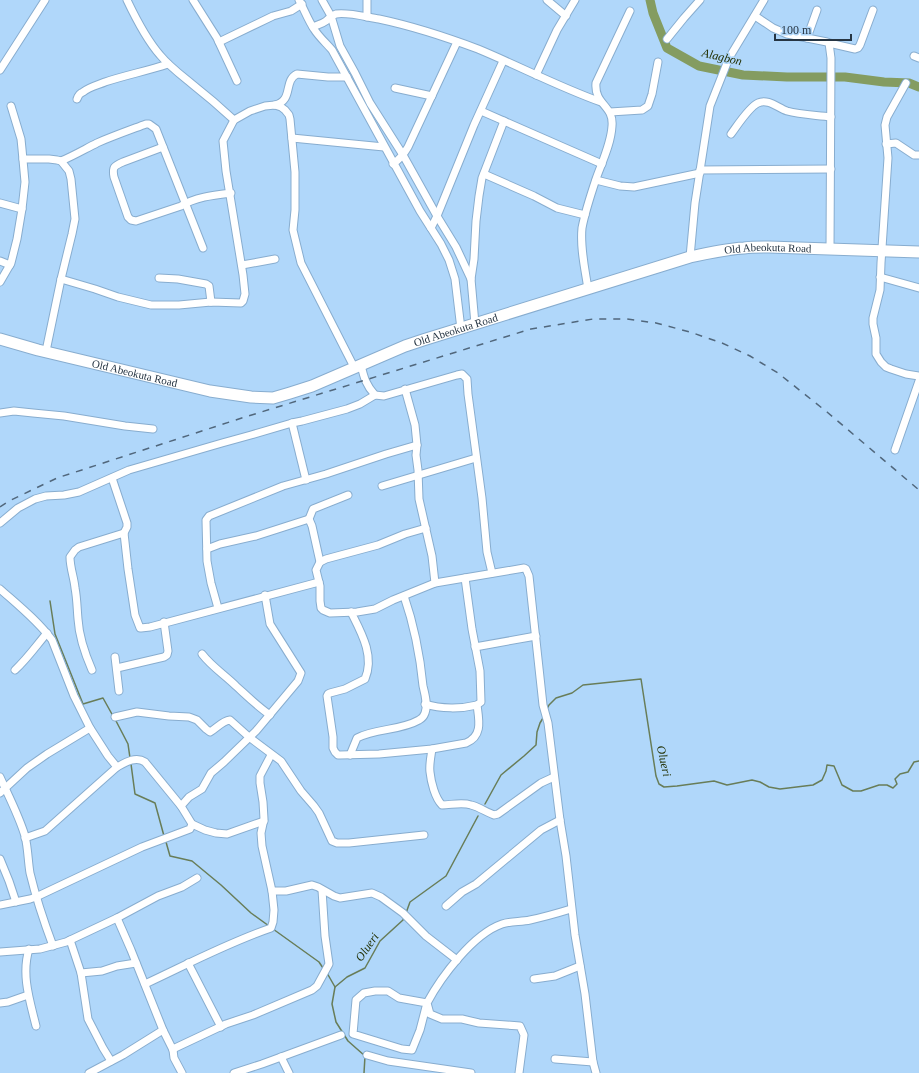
<svg xmlns="http://www.w3.org/2000/svg" width="919" height="1073" font-family="'Times New Roman',serif">
<style>
.lines{fill:none;stroke-linecap:round;stroke-linejoin:round}
.stream{stroke:#687d58;stroke-width:1.5}
.river{stroke:#849c61;stroke-width:9}
.minor-casing{stroke:#88adcf;stroke-width:9}
.highway-casing{stroke:#88adcf;stroke-width:13}
.minor{stroke:#fff;stroke-width:7}
.highway{stroke:#fff;stroke-width:11}
.rail{stroke:#51677c;stroke-width:1.5;stroke-dasharray:7 7;stroke-linecap:butt}
.labels{text-anchor:middle;stroke-width:3.5;stroke-linejoin:round;paint-order:stroke}
.street-label{font-size:11px;fill:#263543;stroke:#b0d7fa}
.water-label{font-size:12px;font-style:italic;fill:#223104;stroke:#b0d7fa}
</style>
<rect width="100%" height="100%" fill="#b0d7fa"/>
<g class="lines">
<!-- stream -->
<g class="stream">
<polyline points="50,601 55,634 83,704 103,698 113,716"/>
<polyline points="547,709 549,705 556,698 572,693 583,685 641,679 656,776 659,784 664,787 677,786 714,781 727,785 752,780 760,782 769,787 780,789 813,785 822,780 826,771 827,765 834,766 842,785 853,791 861,791 879,785 887,785 893,788 897,784 895,779 900,774 908,772 914,762 919,761"/>
<polyline points="115,719 128,744 130,758"/>
<polyline points="131,764 135,794 155,803 164,836"/>
<polyline points="485,804 501,775 524,756 536,745 537,732 540,723 543,718"/>
<polyline points="166,842 170,856 192,861 221,885 251,913 269,926"/>
<polyline points="406,913 410,902 446,876 478,816"/>
<polyline points="273,929 319,962 323,968"/>
<polyline points="327,973 335,987"/>
<polyline points="364,1073 365,1056 348,1041 336,1022 332,1004 335,987 347,977 365,968 380,941 403,920 404,917"/>
</g>
<!-- river -->
<g class="river">
<polyline points="650,0 653,13 667,48 699,66 743,75 787,77 827,77"/>
<polyline points="835,77 845,77 884,82 909,83 919,87"/>
</g>
<!-- minor casing -->
<g class="minor-casing">
<g id="minor">
<path d="M127 0C136 19 146 39 160 55 169 66 181 75 192 84 206 95 220 107 234 120"/>
<polyline points="193,0 217,38 237,81"/>
<path d="M299 0C304 9 308 20 314 29 319 37 326 43 332 50L420 211 441 244 449 260 455 279 461 329"/>
<polyline points="322,0 331,16 340,46 355,73 370,103 403,155 437,216 456,247 471,279"/>
<polyline points="547,0 566,16"/>
<polyline points="755,16 773,28 787,34 827,42 829,43 855,49 858,48 860,45 873,10"/>
<polyline points="367,17 367,0"/>
<path d="M313 27C317 25 322 24 326 21 330 18 332 15 336 14 348 12 366 17 379 19 412 26 446 37 478 49 519 66 559 87 601 102"/>
<polyline points="807,38 817,10"/>
<polyline points="667,39 684,18 700,0"/>
<polyline points="219,42 273,16 291,11 302,4"/>
<polyline points="829,43 831,58 830,249"/>
<polyline points="914,56 919,58"/>
<polyline points="0,70 45,0"/>
<polyline points="536,75 557,30 575,0"/>
<polyline points="906,83 887,117 885,125 888,158 881,263 880,290 873,318 873,324 876,338 876,354 881,362 886,367 891,369 906,374 919,376"/>
<polyline points="395,88 432,96"/>
<path d="M77 99C78 96 80 93 83 92 89 87 98 85 105 82 126 75 147 71 168 64"/>
<path d="M275 105C294 100 283 81 297 74L328 77H347"/>
<polyline points="481,111 602,164"/>
<polyline points="610,112 642,110 648,106 652,94 658,62"/>
<path d="M731 134C737 126 749 107 758 103 768 98 778 108 787 111 801 115 817 115 831 117"/>
<polyline points="292,138 384,147"/>
<polyline points="886,144 896,143 914,155 919,155"/>
<path d="M163 147 123 162C114 166 112 167 114 177L128 217 131 220 136 221 181 206C195 197 214 195 231 193"/>
<polyline points="23,159 49,159 57,160 61,161 69,171 71,179 75,219 72,234 61,279 46,351"/>
<path d="M61 161C73 156 85 149 97 143 113 136 130 130 146 124H149L156 129 203 248"/>
<path d="M393 164C400 159 404 154 408 147L457 42"/>
<polyline points="700,170 831,169"/>
<polyline points="484,174 534,196 557,208 585,215"/>
<polyline points="596,180 620,186 634,187 700,173"/>
<polyline points="0,203 22,209"/>
<polyline points="431,228 437,216 474,125 503,61"/>
<polyline points="690,257 695,203 710,106 729,58 764,0"/>
<polyline points="0,261 10,265"/>
<polyline points="242,265 275,259"/>
<polyline points="880,277 919,288"/>
<polyline points="159,278 178,279 206,284 209,286 211,302"/>
<polyline points="61,279 95,289 118,297 151,305 179,305 211,302 241,303 243,301 245,294 243,275 226,171 223,141 234,120 250,111 265,106 275,105 281,107 285,110 289,115 290,119 295,172 295,210 293,230 301,263 354,367"/>
<polyline points="0,282 11,263 17,239 22,209 25,182 22,149 21,139 11,106"/>
<path d="M588 289C585 269 580 248 582 228 585 212 591 194 596 179 602 162 611 144 612 126 614 105 594 105 596 83L630 11"/>
<polyline points="475,324 471,279 474,259 476,221 479,196 482,178 504,121"/>
<path d="M361 365C364 378 366 385 375 395"/>
<polyline points="405,389 415,425 417,445 416,455 418,470 419,499 432,556 435,583"/>
<polyline points="0,413 14,411 33,413 64,416 125,426 153,429"/>
<polyline points="292,423 306,480"/>
<polyline points="895,450 919,381"/>
<polyline points="112,478 127,523 127,527 124,533 128,569 135,615 140,628 141,628 150,627 319,582"/>
<polyline points="382,486 476,458"/>
<polyline points="0,523 18,508 35,499 46,496 64,495 79,492 129,470 222,443 251,435 292,423 302,421 347,409 360,404 375,395 384,396 457,375 462,374 467,379 468,394 482,498 487,552 492,573"/>
<polyline points="426,528 405,534 378,545 326,559 320,562 316,570 320,586 320,601 321,608 323,610 330,613 357,612 375,609 393,600 435,583 524,568 526,569 529,576 543,705 548,723 560,820 566,856 575,935 585,994 593,1062 596,1073"/>
<polyline points="207,549 220,544 256,536 309,519"/>
<polyline points="320,562 312,526 309,519 313,509 348,495"/>
<path d="M0 589C18 605 38 621 52 640L74 696 90 728 108 756 117 767"/>
<polyline points="218,608 211,583 207,561 206,520 209,516 283,486 326,474 386,454 417,445"/>
<path d="M351 612C361 632 375 656 365 679L345 689 330 693 328 694 327 696 333 737V748L335 752 338 755H340L379 754 432 749 466 743C483 736 479 720 477 705L481 702 480 671 472 629 465 578"/>
<polyline points="475,647 536,636"/>
<path d="M202 654C212 667 225 675 236 686 247 696 257 706 270 715"/>
<polyline points="115,657 119,691"/>
<polyline points="117,668 164,657 167,655 168,651 164,622"/>
<path d="M15 670C27 659 36 646 47 633"/>
<path d="M92 670C85 654 79 636 78 619 77 608 77 598 75 588 74 577 70 568 70 557L75 550 79 547 124 533"/>
<path d="M425 704C441 709 461 709 477 705"/>
<path d="M115 717 137 712 169 716 189 717 197 720 206 729 210 732C217 728 222 721 230 720L249 737 281 761 301 791 314 806 319 813 332 841 337 843H349L424 835"/>
<path d="M432 749C431 756 429 765 430 772 431 782 435 798 442 805 451 805 462 802 471 805 479 807 486 812 494 815L498 814 541 783 554 777"/>
<path d="M350 755 357 738C376 728 400 731 419 720 421 719 424 716 425 713 428 705 425 694 423 686 420 655 414 625 404 596"/>
<path d="M0 777C9 797 19 816 25 836 28 848 28 861 30 873 36 898 44 922 53 946"/>
<polyline points="0,793 27,768 47,754 90,728"/>
<polyline points="264,821 227,834 216,833 205,830 192,824 181,806 189,797 202,789 211,773 224,762 256,731 298,681 301,673 270,624 265,595"/>
<path d="M25 838 45 831 117 767C126 762 136 756 145 762L181 806"/>
<polyline points="0,859 9,881 16,902"/>
<polyline points="272,891 286,891 312,885 318,887 334,896 340,898 372,893 381,897 403,913 426,936 457,960"/>
<polyline points="0,905 30,899 36,897 142,847 190,829 192,824"/>
<polyline points="446,906 462,892 476,884 541,830 560,820"/>
<polyline points="117,918 131,950 163,1030 173,1050 174,1058 182,1073"/>
<polyline points="70,940 81,973 88,1019 103,1048 111,1061"/>
<path d="M29 949C21 975 30 1001 36 1026"/>
<polyline points="0,952 40,949 66,942 117,918 158,896 182,887 197,878"/>
<polyline points="188,963 221,1027"/>
<polyline points="81,973 102,971 117,966 136,963"/>
<polyline points="534,979 555,976 580,966"/>
<path d="M145 984C186 965 227 943 271 928L273 922 274 910 272 891 262 846 261 833 264 819 263 802 260 783V776L271 755"/>
<polyline points="0,1003 8,1002 28,995"/>
<polyline points="173,1050 175,1048 226,1024 253,1015 312,990 317,986 329,964 325,936 322,890"/>
<polyline points="367,1055 388,1061 471,1073"/>
<polyline points="281,1057 289,1073"/>
<polyline points="555,1059 593,1062"/>
<polyline points="89,1073 123,1055 163,1030"/>
<polyline points="234,1073 262,1064 341,1035"/>
<path d="M519 1073 524 1035 520 1026 479 1023 462 1019H442L430 1014 427 1003 420 1030 412 1050 402 1049 353 1034 356 1000 364 993 375 991H388L399 998 427 1003C441 977 473 934 502 924 511 921 521 922 530 920 544 917 558 913 571 909"/>
</g>
</g>
<!-- highway casing -->
<g class="highway-casing">
<g id="highway">
<path id="s1" d="M0 339 38 350 210 391 251 397 273 398 290 393 312 386 405 346 423 340 690 257C708 253 726 249 744 248 752 247 761 247 769 247L919 252"/>
</g>
</g>
<!-- minor -->
<use href="#minor" class="minor"/>
<!-- highway -->
<use href="#highway" class="highway"/>
<!-- rail -->
<polyline class="rail" points="0,507 9,501 57,478 245,417 531,329 593,319 627,319 656,323 690,332 722,343 750,356 778,373 827,412 919,490"/>
</g>
<g class="labels">
<!-- street labels -->
<g class="street-label">
<text dy="4" stroke="none"><textPath href="#s1" startOffset="799">Old Abeokuta Road</textPath></text>
<text dy="4" stroke="none"><textPath href="#s1" startOffset="475">Old Abeokuta Road</textPath></text>
<text dy="4" stroke="none"><textPath href="#s1" startOffset="139">Old Abeokuta Road</textPath></text>
</g>
<!-- water labels -->
<g class="water-label">
<text transform="translate(722 57) rotate(13)" y="4">Alagbon</text>
<text transform="translate(664 761) rotate(78)" y="4">Olueri</text>
<text transform="translate(367 947) rotate(-55)" y="4">Olueri</text>
</g>
</g>
<!-- scale -->
<path d="M775 34v6h76v-6" fill="none" stroke="#263543" stroke-width="2"/>
<text x="781" y="34" font-size="12" fill="#263543" stroke="#b0d7fa" stroke-width="3" paint-order="stroke">100 m</text>
</svg>
